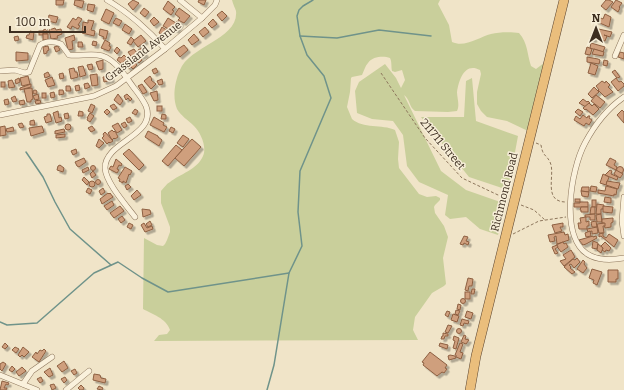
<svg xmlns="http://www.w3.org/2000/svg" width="624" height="390" font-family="Bitter,serif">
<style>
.green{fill:#c9cf9b}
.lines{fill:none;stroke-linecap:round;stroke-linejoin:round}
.stream{stroke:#6f938a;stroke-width:1.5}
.building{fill:#cf9f7d;stroke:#8d5f41;filter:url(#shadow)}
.minor-casing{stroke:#8d765c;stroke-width:6}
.trunk-casing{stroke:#5b4430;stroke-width:10}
.path{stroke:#8d765c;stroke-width:1;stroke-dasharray:3 2;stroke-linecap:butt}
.minor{stroke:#faf1dc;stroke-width:5}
.trunk{stroke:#eabe7c;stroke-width:9}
.labels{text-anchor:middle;stroke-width:3;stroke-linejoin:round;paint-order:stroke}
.street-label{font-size:11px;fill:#3d2e20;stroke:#f7eed8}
</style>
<defs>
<filter id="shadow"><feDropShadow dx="2.5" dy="2.5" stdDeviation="0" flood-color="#0004"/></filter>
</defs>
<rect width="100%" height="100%" fill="#f0e4c8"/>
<!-- green -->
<g class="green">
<path d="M232 0H440L438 4 449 25 452 42C465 48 479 37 491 34 499 32 511 32 519 33 528 43 527 54 531 66L536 69 544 63 528 131 507 121 487 117 481 111 477 104V92L481 74 480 70C465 62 459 79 457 92 457 98 460 105 457 111L448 112 415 111C409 107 410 99 404 95L441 171 466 190 506 204 498 235 480 229 466 217 450 219 445 215 448 195 419 182 407 166 403 135 393 121 372 119 357 113 355 91 359 82 385 64 396 78 401 88 405 80 402 70 395 72 392 71C391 66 392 62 390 58 384 56 373 56 368 63 365 66 364 71 362 75L352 77 351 78 350 92 347 107 352 119C363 129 382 124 395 130L399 142 398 159 399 168 419 194 427 197 436 196 440 198V200L435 205 434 207 435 213 444 226 448 237 443 258 446 284 444 286 432 293 415 317 413 330 418 340 154 341 159 335 167 334 170 330C166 318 152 314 143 309L144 238 157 245 163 246 165 244 167 240 170 232V227L161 203V191C164 188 166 184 170 182 180 174 197 170 203 156 207 147 201 133 194 126 188 120 181 116 177 109 172 97 175 81 180 70 189 46 239 39 236 11 235 8 233 4 232 0Z"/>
<polygon points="472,78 476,121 518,136 508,190 469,177 421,117 464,117 466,81"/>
</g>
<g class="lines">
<!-- stream -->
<g class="stream">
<polyline points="300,36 337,38 379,30 431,36"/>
<polyline points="26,152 43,177 55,202 70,229 111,265"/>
<polyline points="0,322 7,325 37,323 94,273 118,262 142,278 168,292 289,273"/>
<polyline points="267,390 274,365 289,273 302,246 298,212 300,171 331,98 324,76 307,55 300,36 297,16 299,10 303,6 313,0"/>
</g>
</g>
<!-- building -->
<g class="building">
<polygon points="56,0 64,0 63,5 56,5"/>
<polygon points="75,0 84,1 82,8 74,5"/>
<polygon points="133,0 139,3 133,10 128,4"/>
<polygon points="199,0 206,0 204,5 198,2"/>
<polygon points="606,0 609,0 613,2 606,10 601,6"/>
<polygon points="616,0 622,3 619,7 620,8 618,12 611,7"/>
<polygon points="168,1 175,7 172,10 174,11 171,15 163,9"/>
<polygon points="88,4 95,5 93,12 87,10"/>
<polygon points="144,8 149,12 145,17 140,13"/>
<polygon points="179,8 190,16 184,23 178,20 180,18 175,14"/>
<polygon points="106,9 114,13 109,24 101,20"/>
<polygon points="222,11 227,16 222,21 217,15"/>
<polygon points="605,14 611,17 609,27 595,21 597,16 603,19"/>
<polygon points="49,15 58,17 56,23 48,21"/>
<polygon points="78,17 82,19 78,25 80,26 78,29 72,26 71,29 67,27 73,18 76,20"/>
<polygon points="154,17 159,22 154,26 150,21"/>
<polygon points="116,18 122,21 119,26 113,23"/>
<polygon points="168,18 176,23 177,21 181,23 177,31 173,29 172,31 163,26"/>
<polygon points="213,19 217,24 212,28 208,24"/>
<polygon points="88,20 94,21 91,30 95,31 94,36 82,33 83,22 88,23"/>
<polygon points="125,24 132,29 129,34 122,30"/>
<polygon points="162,27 168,31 165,36 159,33"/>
<polygon points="205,27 209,32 203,37 199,32"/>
<polygon points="55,28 56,30 61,29 62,34 57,36 58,38 51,39 49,30"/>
<polygon points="594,28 612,32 610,37 604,35 607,36 605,41 596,38 597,34 593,32"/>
<polygon points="47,29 47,34 43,34 43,30"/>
<polygon points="100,29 108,31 106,39 103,39 104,37 99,35"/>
<polygon points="30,31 34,32 33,40 26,38 27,35 29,35"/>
<rect x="39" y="31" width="4" height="4"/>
<polygon points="592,33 595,34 594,40 590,39"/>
<rect x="43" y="34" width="5" height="6"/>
<polygon points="194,34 199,40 192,45 188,40"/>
<polygon points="74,35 75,40 72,41 73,49 68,50 65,38"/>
<polygon points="141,35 146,41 138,47 133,41"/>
<polygon points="18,36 19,40 15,41 14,37"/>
<polygon points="131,37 134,40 131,45 127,43"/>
<polygon points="105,40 110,43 109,46 111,47 109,51 101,48"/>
<polygon points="93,41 97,42 96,46 92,45"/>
<polygon points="78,42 82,42 83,47 78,47"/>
<polygon points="591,43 605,47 603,52 590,48"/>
<polygon points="184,45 188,50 180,57 175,51"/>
<polygon points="48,46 49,50 47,51 47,53 44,54 43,47"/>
<polygon points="58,46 60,50 56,52 54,47"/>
<polygon points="117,47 120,50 117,54 114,51"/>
<polygon points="587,47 592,49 590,55 585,54"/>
<polygon points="142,48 146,55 141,57 138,50"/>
<polygon points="134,49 142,60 139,63 137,61 135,62 128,52"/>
<polygon points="594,49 604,52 603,56 592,54"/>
<polygon points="16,52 28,53 28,60 16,61"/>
<polygon points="620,52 624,53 624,59 618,57"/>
<polygon points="124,55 127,58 122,64 117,60 119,57 121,58"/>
<polygon points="587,57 598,59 600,60 599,64 587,62"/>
<polygon points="132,59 137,65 133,69 131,67 129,69 126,66"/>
<polygon points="103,60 103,69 99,70 96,62"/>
<polygon points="604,60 608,61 607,66 603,65"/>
<polygon points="591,63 598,66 595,75 588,73"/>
<polygon points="92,64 93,69 89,70 87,65"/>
<polygon points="83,66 86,75 80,77 78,67"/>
<polygon points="74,68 75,72 77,72 78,77 71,79 69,69"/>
<polygon points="156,68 158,72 154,74 152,70"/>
<polygon points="615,70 620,77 617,78 612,72"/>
<polygon points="48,72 50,76 45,78 44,74"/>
<polygon points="63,73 64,78 60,79 59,74"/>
<polygon points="97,74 98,85 92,86 90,75"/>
<polygon points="28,76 30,84 22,86 20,78"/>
<polygon points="111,76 112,80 104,82 103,77"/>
<polygon points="150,76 152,79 151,80 156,84 151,89 144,81"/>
<polygon points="52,77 55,85 48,87 45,80"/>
<polygon points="19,78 20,82 16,84 15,80"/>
<polygon points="616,78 619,82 621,81 624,84 624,86 618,91 611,82"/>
<polygon points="162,79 163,84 159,85 157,81"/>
<polygon points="12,80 15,87 9,88 8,81"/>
<polygon points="602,81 605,83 606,81 610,85 608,87 613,92 605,97 598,90 599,90 596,86"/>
<rect x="1" y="82" width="4" height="5"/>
<polygon points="88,83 90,87 85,89 84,84"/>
<polygon points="31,84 31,87 20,90 20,88"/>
<polygon points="142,84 147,92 143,94 138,86"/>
<polygon points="79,85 80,90 76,91 75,86"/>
<polygon points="66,86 70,86 71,91 66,91"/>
<polygon points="594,87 599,92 592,98 588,94"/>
<polygon points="32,88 33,99 31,100 31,102 27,102 24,89"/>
<circle cx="35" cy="92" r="2"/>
<polygon points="59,90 63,90 64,94 59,95"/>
<polygon points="157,91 158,100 154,101 150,93"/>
<polygon points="54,92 55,97 51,98 50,93"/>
<rect x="42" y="93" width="4" height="5"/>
<polygon points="38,94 39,99 35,100 33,96"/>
<polygon points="118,94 123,101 120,105 114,100"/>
<polygon points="127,94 132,99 130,101 128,98 126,100 124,96"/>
<polygon points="596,95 605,102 600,108 591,101"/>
<polygon points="15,96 17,101 13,102 11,98"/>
<polygon points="8,99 9,104 5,105 4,100"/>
<polygon points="583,99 587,102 588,101 590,103 586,107 579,103"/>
<polygon points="24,100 25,104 20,105 19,101"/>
<polygon points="40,100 41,103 36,104 35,101"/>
<polygon points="589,103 592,106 594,104 599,109 593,115 586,109 585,110 583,108"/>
<polygon points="91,104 95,106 92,113 88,111"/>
<polygon points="114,104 117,108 113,110 110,106"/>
<rect x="157" y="106" width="5" height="5"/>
<polygon points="107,109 110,112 107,115 104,112"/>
<polygon points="135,109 138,111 136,115 132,113"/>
<polygon points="578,109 583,112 580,116 575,112"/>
<polygon points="622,110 624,112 624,123 617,115"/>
<polygon points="58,111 59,118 61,117 62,121 56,123 53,113"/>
<polygon points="79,111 83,112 83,116 78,116"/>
<polygon points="68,113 69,118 65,119 64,114"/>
<polygon points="90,113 94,116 90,122 87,120 88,118 87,118"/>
<polygon points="47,114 50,114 52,121 46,123 44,117 47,116"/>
<polygon points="162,114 166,115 166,119 161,119"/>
<polygon points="583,115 587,118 588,116 590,116 589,118 592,120 589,125 586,123 584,126 574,120 576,116 580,119"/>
<polygon points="130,117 132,121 128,123 126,119"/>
<polygon points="154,117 164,123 163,125 167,127 164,132 150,125"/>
<polygon points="34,120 35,125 30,125 30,121"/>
<polygon points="125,122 127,126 124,128 121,124"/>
<polygon points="22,123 24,127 20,128 18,124"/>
<polygon points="118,123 122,130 117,133 112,126"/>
<circle cx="68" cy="127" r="3"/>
<polygon points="5,126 6,135 0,136 0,127"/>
<polygon points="42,126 44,132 31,136 29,128"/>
<polygon points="92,126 95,130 91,132 88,128"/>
<polygon points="13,127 14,131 7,132 6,129"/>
<polygon points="171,127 175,129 173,133 169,131"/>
<polygon points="64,129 65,132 55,134 55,131"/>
<polygon points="112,130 114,132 115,131 118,137 115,139 114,138 112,140 108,133"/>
<polygon points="148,131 158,136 158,137 162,140 159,146 145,137"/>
<polygon points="105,132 113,141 110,143 109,142 107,144 102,138 104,136 103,134"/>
<polygon points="65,134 65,137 56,138 56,135"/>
<polygon points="183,135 189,139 183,147 177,143"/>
<polygon points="99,139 104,143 99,148 96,146"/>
<polygon points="192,139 201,147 184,166 175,158"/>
<polygon points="176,145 182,150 168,166 162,161"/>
<polygon points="76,149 77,153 73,155 71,151"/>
<polygon points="129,149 144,165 139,170 123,154"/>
<polygon points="84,158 86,162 79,167 77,166 75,162"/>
<polygon points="610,158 616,161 614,165 617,167 616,170 606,165"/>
<polygon points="116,159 122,164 121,166 119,165 117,169 119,170 117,173 109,169 111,166 113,167"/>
<polygon points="60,165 64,168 63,172 57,170 58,166"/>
<circle cx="93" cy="168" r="2.5"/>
<circle cx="620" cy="170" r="3.5"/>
<polygon points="88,167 89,170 83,173 82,170"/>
<polygon points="125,167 132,171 130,175 129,174 126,183 123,181 123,183 119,181 120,179 118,178"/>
<polygon points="610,170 612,171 611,174 618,177 617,180 605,175"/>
<polygon points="616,170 623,174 620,178 614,174"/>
<polygon points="93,171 96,175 92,178 90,174"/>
<polygon points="603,174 609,177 606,185 600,183"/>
<polygon points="84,177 89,182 87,185 82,180"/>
<circle cx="98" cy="182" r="2.5"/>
<polygon points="607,181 620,183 618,189 606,185"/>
<circle cx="92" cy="184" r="3"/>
<polygon points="128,184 131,187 127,190 125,186"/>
<polygon points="591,186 597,187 596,192 590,191"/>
<polygon points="606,186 617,189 616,195 614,194 614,196 598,193 598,190 605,191"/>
<polygon points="582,187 589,187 589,192 581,191"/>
<polygon points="88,188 92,190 90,194 86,192"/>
<polygon points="103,188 105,192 101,195 99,191"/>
<polygon points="137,190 141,195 134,200 131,196"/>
<polygon points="581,191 589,192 588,197 582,196"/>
<polygon points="108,193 109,194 110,193 113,197 102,204 100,199"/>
<polygon points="605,197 611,198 611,203 604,202"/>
<rect x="575" y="199" width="5" height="3"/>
<rect x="592" y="200" width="4" height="7"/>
<polygon points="112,201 114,205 107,210 104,206"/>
<polygon points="580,202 588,202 588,207 574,207 574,203 580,203"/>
<polygon points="597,204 604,205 603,209 601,209 601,214 596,214"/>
<polygon points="120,206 124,211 114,218 110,213"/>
<polygon points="603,206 613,207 612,213 603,212"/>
<polygon points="581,207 588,207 588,212 581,212 581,210 580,210"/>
<polygon points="591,207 595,207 595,214 590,214"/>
<polygon points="142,209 150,210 151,214 143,217"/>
<polygon points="595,214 595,220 590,220 590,217 585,217 585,215"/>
<polygon points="601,214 602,222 597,222 596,215"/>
<polygon points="122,216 125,220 121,223 118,219"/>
<polygon points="586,217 586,222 589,221 589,226 587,226 587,229 579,229 578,223 581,223 580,218"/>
<polygon points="613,218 613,222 611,223 611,227 605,228 604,223 602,223 602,219"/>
<polygon points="150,221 152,225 148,227 146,224"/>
<polygon points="596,221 597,227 592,227 591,222"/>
<polygon points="129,223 133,225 131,229 127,227"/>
<polygon points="144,223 147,228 152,226 153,229 145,232 141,225"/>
<polygon points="563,223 563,227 560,227 562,231 555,233 552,225"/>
<polygon points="605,223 605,226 603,226 604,233 599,233 597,224"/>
<polygon points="597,227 598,233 592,234 592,231 588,232 587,229"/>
<polygon points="590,231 591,236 586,237 585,233"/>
<polygon points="564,232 565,235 568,234 569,240 557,244 556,236 554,237 555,241 550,242 548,235"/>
<polygon points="603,233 603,236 606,238 609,234 618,240 614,247 601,236 599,237 599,234"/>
<polygon points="464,236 468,237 466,241 469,242 468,245 464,243 463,245 460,244"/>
<polygon points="593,236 593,237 596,236 597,238 586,244 583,245 579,240"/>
<polygon points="593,241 598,243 597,249 592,248"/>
<polygon points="563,242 564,244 566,243 568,247 561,252 556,245"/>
<polygon points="605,242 611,248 609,251 606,250 605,252 602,250 603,248 601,246"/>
<polygon points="598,244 603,248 601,253 597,250"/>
<polygon points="557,245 558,247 555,249 558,253 555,254 552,247"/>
<polygon points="571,250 575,257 564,266 560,261 566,259 563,255"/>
<polygon points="577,258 580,262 574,268 571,264 569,265 571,267 570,268 575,272 572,274 564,267 573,259 575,260"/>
<polygon points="583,260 585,262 584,264 587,268 583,273 577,269"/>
<polygon points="592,269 602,272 597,285 593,283 594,280 589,278"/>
<polygon points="608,270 618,270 618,279 616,279 616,282 608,282"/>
<polygon points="468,278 473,279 472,286 469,286 468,291 465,290"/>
<polygon points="472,289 475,289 474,294 471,294"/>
<rect x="465" y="292" width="5" height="7"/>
<circle cx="463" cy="301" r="2.5"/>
<polygon points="458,304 461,305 460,310 457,309"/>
<polygon points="456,310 460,311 458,315 455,314"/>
<polygon points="447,311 450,312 448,317 445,315"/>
<polygon points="467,311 473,313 471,319 465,317"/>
<polygon points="453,314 459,316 457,322 451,320"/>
<polygon points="462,319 469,321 468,324 464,323 463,326 460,325"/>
<polygon points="448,325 452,326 448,333 445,332"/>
<circle cx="459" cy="331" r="2.5"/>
<polygon points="443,333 448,334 448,336 445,336 444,339 441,339 442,336 443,336"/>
<polygon points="464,335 466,336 465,339 469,340 466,344 461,342"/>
<polygon points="454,336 459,338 456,349 453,348 455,341 453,340"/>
<polygon points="5,343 8,346 5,349 2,347"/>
<polygon points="440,343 448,345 447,349 439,346"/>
<polygon points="460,343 463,344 460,352 463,353 461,359 456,357 456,355 455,355"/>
<polygon points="15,347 19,349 16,353 12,350"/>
<polygon points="23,347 29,352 24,357 22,355 20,357 18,355"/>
<polygon points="44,349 46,351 39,362 32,357 36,352 37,354 40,350 42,351"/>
<polygon points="430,352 447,365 445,368 447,369 444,373 442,372 437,376 423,365 424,363 422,362"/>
<polygon points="450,355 455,356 456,358 449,360 448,356"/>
<polygon points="64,361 68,368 62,372 57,366"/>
<polygon points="3,362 6,364 2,371 0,369 0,364"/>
<polygon points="12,366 15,369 12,372 9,370"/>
<polygon points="22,367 26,371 19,376 16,372"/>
<polygon points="50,368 53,375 49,377 44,372"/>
<polygon points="75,369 77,373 74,375 71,371"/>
<polygon points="94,374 100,375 101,378 106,379 105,383 93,380"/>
<polygon points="41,377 43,381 40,383 37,379"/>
<polygon points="65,377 67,380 64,383 61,379"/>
<polygon points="2,381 9,383 8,385 6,384 4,388 7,388 6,390 0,390"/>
<polygon points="54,384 56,388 52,390 50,385"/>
<polygon points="81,385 84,388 83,390 80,390 78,388"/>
<polygon points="99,386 103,388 102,390 97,389"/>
</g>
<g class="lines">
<!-- minor casing -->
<g class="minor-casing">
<g id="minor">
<path d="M107 0C130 13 148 30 165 49"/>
<polyline points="180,0 202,18"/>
<polyline points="615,56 624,35"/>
<path d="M0 71 15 70 25 73 29 72 40 45C46 41 54 41 61 44L69 55C78 56 88 54 97 55 114 56 125 76 134 88 138 93 143 100 146 106 157 136 105 141 105 168 106 183 126 205 135 217"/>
<path d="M624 97C608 108 594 126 585 143 571 169 558 241 591 256 602 261 613 260 624 258"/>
<polyline points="0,115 94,96 116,86 165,49 202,18 215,5 217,0"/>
<polyline points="624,197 622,221 624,236"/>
<polyline points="0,375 37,390"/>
<polyline points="23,384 32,371 52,357"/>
<polyline points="66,390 89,371"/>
</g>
</g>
<!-- trunk casing -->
<g class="trunk-casing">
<polyline id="trunk" points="470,390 476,356 564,0"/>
</g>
<!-- path -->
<g class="path">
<polyline points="381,73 425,138 462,178 498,195 508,198"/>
<path d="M536 143 541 145C543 157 546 154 550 162 556 174 542 202 566 202"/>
<polyline points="521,205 534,210 545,220"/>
<polyline points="513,234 539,221 566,217"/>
</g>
<!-- minor -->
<use href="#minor" class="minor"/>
<!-- trunk -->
<use href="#trunk" class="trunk"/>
</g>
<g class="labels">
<!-- street labels -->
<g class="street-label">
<text transform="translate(143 51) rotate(-37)" y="4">Grassland Avenue</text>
<text transform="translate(443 144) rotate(50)" y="4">211711 Street</text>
<text transform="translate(504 192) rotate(-76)" y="4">Richmond Road</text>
</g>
</g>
<!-- north arrow -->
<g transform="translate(596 28)" stroke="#f7eed8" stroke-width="3" paint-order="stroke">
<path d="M0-3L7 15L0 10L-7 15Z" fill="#3d2e20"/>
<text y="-6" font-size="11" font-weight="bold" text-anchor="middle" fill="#3d2e20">N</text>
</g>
<!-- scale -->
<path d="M10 26v6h75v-6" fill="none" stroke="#3d2e20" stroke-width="2"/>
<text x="16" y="26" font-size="12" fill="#3d2e20" stroke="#f7eed8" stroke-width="3" paint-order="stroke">100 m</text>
</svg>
